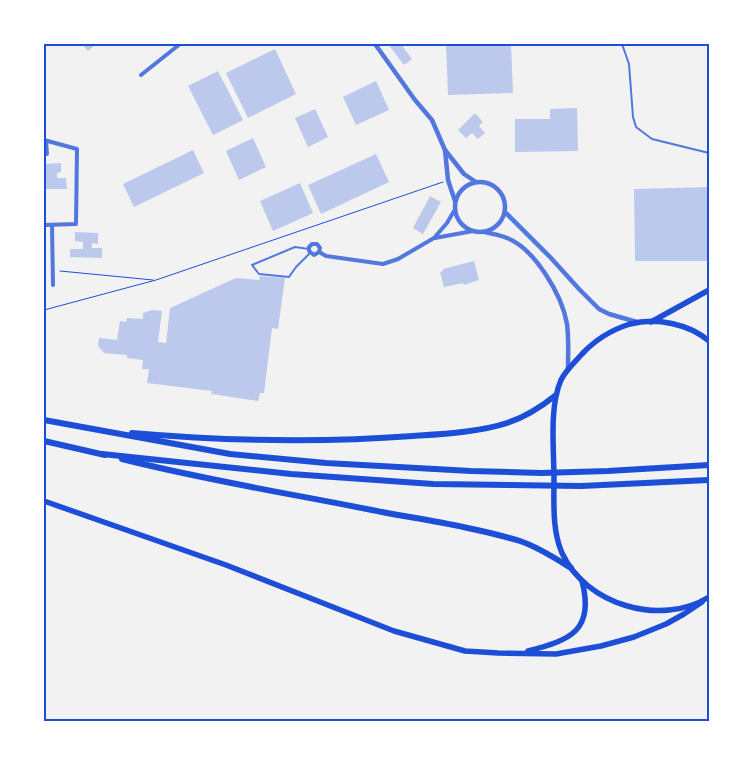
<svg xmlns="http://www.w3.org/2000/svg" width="753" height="765" font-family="Roboto,sans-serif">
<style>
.building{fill:#bdc9ec}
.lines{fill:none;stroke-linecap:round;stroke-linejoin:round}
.path{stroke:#1d4ed8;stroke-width:1}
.service{stroke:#5277de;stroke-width:2}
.minor{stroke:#5277de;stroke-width:4}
.tertiary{stroke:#5277de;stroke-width:4.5}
.trunk{stroke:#1d4ed8;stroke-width:5.5}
.motorway{stroke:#1d4ed8;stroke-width:6}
.neatline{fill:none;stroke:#1d4ed8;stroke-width:2}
</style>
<rect width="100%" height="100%" fill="#f2f2f2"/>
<!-- building -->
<g class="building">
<polygon points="82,44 96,44 88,51"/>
<polygon points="388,44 401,44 412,59 404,65"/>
<polygon points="446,44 511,44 513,93 448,95"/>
<polygon points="275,49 296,94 248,118 226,73"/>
<polygon points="218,71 243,120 213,135 188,86"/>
<polygon points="376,81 389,110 356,125 343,97"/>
<polygon points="577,108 578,151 515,152 515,119 550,119 550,109"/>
<polygon points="315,109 328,137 308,147 295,118"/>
<polygon points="475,113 483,122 479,126 485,133 478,139 472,133 466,138 458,130"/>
<polygon points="253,138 266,167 239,180 226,151"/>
<polygon points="193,150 204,173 134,207 123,184"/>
<polygon points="376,154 389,182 321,214 308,185"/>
<polygon points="61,163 61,172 57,173 57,178 66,178 67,189 44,189 44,180 46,180 44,164"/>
<polygon points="300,183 313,213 273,231 260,201"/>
<polygon points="709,187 709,261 635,261 634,189"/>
<polygon points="430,196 441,202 423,234 413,228"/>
<polygon points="75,232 98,233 98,244 92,243 92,248 102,248 102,258 70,257 70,249 83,249 83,242 75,241"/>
<polygon points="474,261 479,280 464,285 463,283 444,287 440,272 443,271 443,269"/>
<polygon points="260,276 285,278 278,329 272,328 264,393 260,393 258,401 211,394 212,391 147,383 149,369 142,369 143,360 127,358 127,355 104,353 98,346 99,338 117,340 120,321 126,322 127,318 143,319 143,313 152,310 162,311 158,342 166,343 170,308 236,278 259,280"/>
</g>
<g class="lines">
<!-- path -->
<g class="path">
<polyline points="60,271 153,280"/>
<polyline points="44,310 156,280 443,182"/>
</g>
<!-- service -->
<g class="service">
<polyline points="622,44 629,64 633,117 636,127 652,139 709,153"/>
<polyline points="309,249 295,247 252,265 259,274 289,277 296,267 310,253"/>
</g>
<!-- minor -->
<g class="minor">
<polyline points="141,75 180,44"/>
<polyline points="44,140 77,149 76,224 44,225"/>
<polyline points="46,141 47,154"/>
<polyline points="52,225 53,285"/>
<polyline points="435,238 473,231"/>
<polyline points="319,252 320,248 317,244 312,244 309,247 309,251 314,255 319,252 326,256 383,264 398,259 434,238 447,223 454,211"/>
</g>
<!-- tertiary -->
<g class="tertiary">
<polyline points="375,44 415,100 432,120 445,150 464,174 476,182"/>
<polyline points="445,150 448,180 455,201"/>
<circle cx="480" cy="207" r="25"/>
<polyline points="505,212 551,258 579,289 599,309 609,314 637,322"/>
<path d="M485 232C492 234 500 235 507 238 535 249 562 295 567 324 569 339 568 354 568 370"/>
</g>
<!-- trunk -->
<g class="trunk">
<polyline points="651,322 709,290"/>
<path d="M709 341C689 324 656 317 630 324 611 330 596 339 582 354 575 362 566 370 561 380 549 407 554 450 554 478 554 503 552 530 562 553 586 605 661 627 709 597"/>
<polyline points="44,501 226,565 394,631 465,651 498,653 556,654 601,646 634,637 666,624 684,614 702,602"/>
<path d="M528 651C570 640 595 631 582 581"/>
</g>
<!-- motorway -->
<g class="motorway">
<polyline points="44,420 230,454 326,463 471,471 541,473 608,471 709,465"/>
<path d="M132 433C225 441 319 443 413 436 442 434 480 432 507 423 526 417 541 407 556 395"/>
<polyline points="44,441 105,455"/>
<polyline points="102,454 291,474 433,484 581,486 709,480"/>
<path d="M122 459C209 481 298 495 387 513 431 521 477 528 520 541 538 547 555 558 571 568"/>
</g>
</g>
<!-- border -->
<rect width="753" height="765" fill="none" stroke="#ffffff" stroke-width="90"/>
<rect x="45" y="45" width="663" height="675" class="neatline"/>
</svg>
